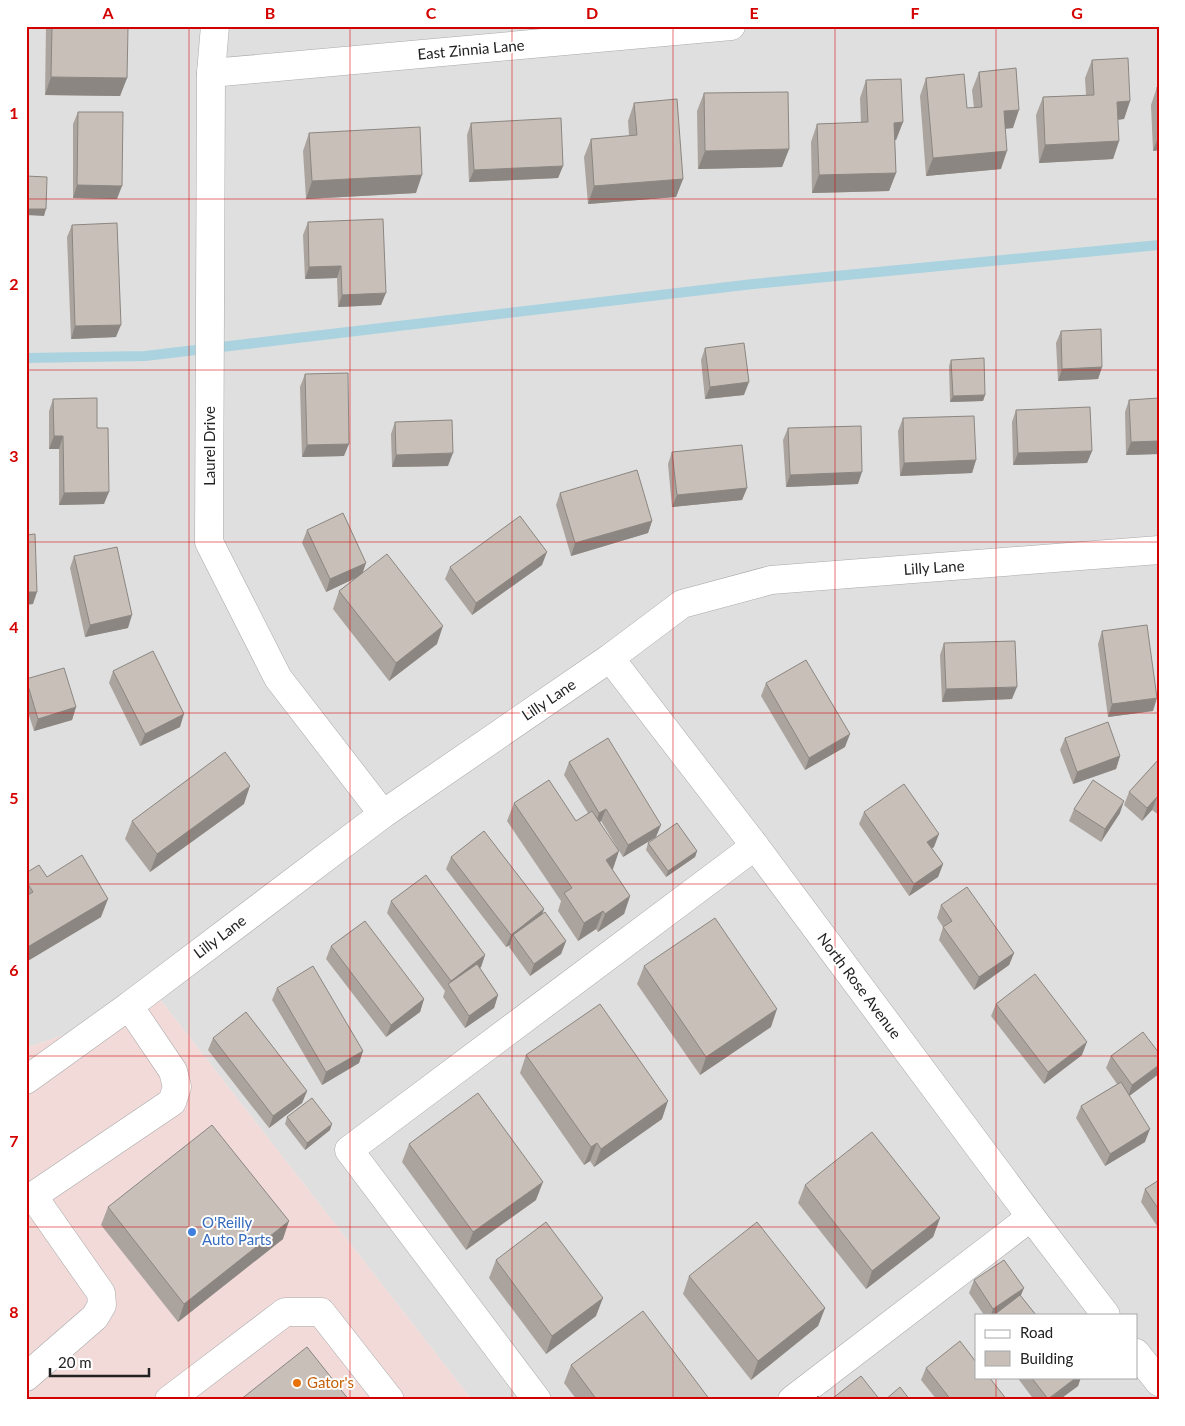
<svg xmlns="http://www.w3.org/2000/svg" width="1185" height="1426" font-family="Lato,sans-serif">
<style>
.residential{fill:#e0dfdf;fill-rule:evenodd}
.commercial{fill:#f2dad9}
.lines{fill:none;stroke-linecap:round;stroke-linejoin:round}
.stream{stroke:#aad3df;stroke-width:10}
.minor-casing{stroke:#a9a9a9;stroke-width:29}
.minor{stroke:#fff;stroke-width:28}
.wall{fill:#aba49e}
.shaded-wall{fill:#8b8681}
.building{fill:#c7bfb8;stroke:#8b8681}
.grid{fill:none;stroke:#d40000;stroke-width:1;stroke-opacity:0.55}
.shop-dot{fill:#3f7fe0;stroke:#fff;stroke-width:2}
.food-dot{fill:#e8710a;stroke:#fff;stroke-width:2}
.labels{text-anchor:middle;stroke-width:4;stroke-linejoin:round;paint-order:stroke}
.street-label{font-size:15px;fill:#222;stroke:#fff}
.shop-label{font-size:15px;fill:#366cbe;stroke:#fff;text-anchor:start}
.food-label{font-size:15px;fill:#c56008;stroke:#fff;text-anchor:start}
.neatline{fill:none;stroke:#d40000;stroke-width:2}
.grid-label{font-size:16px;text-anchor:middle;font-weight:bold;fill:#d40000}
</style>
<rect width="100%" height="100%" fill="#f2efe9"/>
<!-- residential -->
<path class="residential" d="M26 26H1159V1400H472L152 989 110 1019 26 1048ZM976 1315H1136V1377H976Z"/>
<!-- commercial -->
<polygon class="commercial" points="152,989 472,1400 26,1400 26,1048 110,1019"/>
<g class="lines">
<!-- stream -->
<polyline class="stream" points="26,358 145,356 753,284 1159,245"/>
<!-- minor casing -->
<g class="minor-casing">
<g id="minor">
<polyline points="215,26 211,73 209,542 278,678 383,814"/>
<polyline points="211,73 731,26"/>
<polyline points="610,658 755,846 1031,1217 1106,1315"/>
<polyline points="26,1080 129,1006 383,814 610,658 682,604 771,580 1159,550"/>
<polyline points="33,1196 172,1102 177,1087 173,1071 129,1006"/>
<polyline points="26,1201 33,1196 101,1293 102,1305 95,1317 26,1377"/>
<polyline points="1136,1353 1159,1382"/>
<polyline points="169,1400 285,1312 321,1312 390,1400"/>
<polyline points="537,1400 349,1150 755,846"/>
<polyline points="792,1400 1031,1217"/>
</g>
</g>
<!-- minor -->
<use href="#minor" class="minor"/>
</g>
<!-- wall -->
<g class="wall">
<polygon points="46,26 96,26 96,28 127,78 120,96 45,95"/>
<polygon points="1092,60 1130,101 1124,119 1118,120 1119,141 1113,159 1039,163 1036,115 1043,97 1086,95 1085,78"/>
<polygon points="979,72 1013,128 1005,129 1001,169 926,176 920,96 926,78 967,108 974,108 972,90"/>
<polygon points="866,80 903,122 896,140 895,140 896,173 889,191 812,193 811,142 817,124 861,123 860,98"/>
<polygon points="1157,87 1159,87 1159,150 1153,151 1151,105"/>
<polygon points="704,93 789,149 782,167 698,169 697,111"/>
<polygon points="634,103 683,179 676,197 588,204 584,157 591,139 629,136 628,121"/>
<polygon points="78,112 117,199 73,198 73,124"/>
<polygon points="471,123 563,166 558,178 469,182 467,135"/>
<polygon points="309,133 416,193 306,199 303,151"/>
<polygon points="308,222 381,305 338,307 337,278 305,279 303,235"/>
<polygon points="72,225 116,337 71,339 67,237"/>
<polygon points="1061,331 1102,367 1098,379 1058,381 1056,343"/>
<polygon points="705,348 744,395 705,399 701,360"/>
<polygon points="951,360 985,395 983,401 950,402 949,366"/>
<polygon points="305,374 344,456 302,457 300,387"/>
<polygon points="1159,382 1159,454 1126,455 1125,412 1129,400 1158,398 1157,386"/>
<polygon points="53,399 104,504 59,505 59,449 49,449 49,411"/>
<polygon points="1016,410 1092,451 1087,463 1013,465 1012,422"/>
<polygon points="903,418 976,460 972,473 900,476 898,431"/>
<polygon points="395,422 448,466 392,467 391,434"/>
<polygon points="788,428 858,484 786,487 783,440"/>
<polygon points="672,452 747,488 742,500 672,507 668,464"/>
<polygon points="560,493 652,521 648,533 571,556 556,505"/>
<polygon points="307,530 363,572 437,644 389,681 333,609 339,591 356,578 326,592 302,543"/>
<polygon points="74,556 128,628 85,637 70,568"/>
<polygon points="542,565 472,615 445,579 450,567"/>
<polygon points="1102,631 1153,711 1108,717 1098,644"/>
<polygon points="944,643 1012,699 942,702 940,655"/>
<polygon points="113,671 180,727 140,746 109,683"/>
<polygon points="26,679 76,707 72,720 34,731 26,706"/>
<polygon points="766,683 845,747 805,770 761,696"/>
<polygon points="1065,738 1120,756 1116,769 1073,784 1060,750"/>
<polygon points="1159,759 1159,815 1152,810 1142,821 1124,805 1129,792"/>
<polygon points="569,762 656,837 623,857 601,821 600,822 613,869 612,870 630,896 624,914 598,932 596,929 578,941 558,911 561,901 507,821 514,803 576,821 588,813 564,775"/>
<polygon points="244,804 150,872 125,839 132,821"/>
<polygon points="1074,809 1120,813 1101,842 1069,821"/>
<polygon points="864,812 934,847 932,848 943,864 938,877 909,896 859,824"/>
<polygon points="648,843 697,851 695,857 666,877 646,850"/>
<polygon points="451,857 544,909 542,914 566,941 561,954 530,976 509,947 510,945 506,947 446,869"/>
<polygon points="26,873 47,877 101,917 26,962"/>
<polygon points="391,901 485,955 481,967 480,968 498,995 494,1008 465,1028 443,997 445,991 387,913"/>
<polygon points="941,905 1014,953 1009,965 974,990 939,940 943,927 937,918"/>
<polygon points="331,946 424,999 420,1012 386,1037 326,959"/>
<polygon points="644,966 771,1027 700,1075 637,984"/>
<polygon points="277,988 363,1051 359,1063 322,1085 272,1000"/>
<polygon points="996,1004 1082,1055 1044,1084 991,1016"/>
<polygon points="213,1038 307,1091 302,1103 269,1128 208,1050"/>
<polygon points="1159,1053 1129,1096 1145,1142 1105,1166 1076,1118 1081,1106 1117,1084 1106,1068 1111,1056"/>
<polygon points="526,1055 662,1119 594,1167 590,1161 584,1165 520,1073"/>
<polygon points="287,1117 330,1130 305,1150 285,1124"/>
<polygon points="409,1144 536,1200 466,1250 402,1162"/>
<polygon points="1159,1180 1159,1229 1141,1202 1145,1189"/>
<polygon points="805,1185 940,1218 933,1237 866,1289 798,1203"/>
<polygon points="108,1207 283,1239 178,1322 101,1225"/>
<polygon points="496,1260 596,1316 546,1354 489,1278"/>
<polygon points="689,1276 825,1308 818,1326 751,1380 683,1294"/>
<polygon points="974,1280 1021,1296 1036,1315 984,1315 969,1293"/>
<polygon points="571,1365 710,1400 577,1400 564,1383"/>
<polygon points="926,1368 1007,1400 937,1400 921,1380"/>
<polygon points="1017,1377 1081,1377 1078,1386 1059,1400 1034,1400"/>
</g>
<!-- shaded-wall -->
<g class="shaded-wall">
<polygon points="51,77 127,78 120,96 45,95"/>
<polygon points="1130,101 1124,119 1111,120 1117,102"/>
<polygon points="1019,110 1013,128 997,129 1004,111"/>
<polygon points="903,122 896,140 887,141 894,123"/>
<polygon points="1159,135 1159,150 1153,151"/>
<polygon points="1119,141 1113,159 1039,163 1045,145"/>
<polygon points="789,149 782,167 698,169 705,151"/>
<polygon points="1007,151 1001,169 926,176 933,158"/>
<polygon points="563,166 558,178 469,182 474,170"/>
<polygon points="896,173 889,191 812,193 819,175"/>
<polygon points="422,175 416,193 306,199 312,181"/>
<polygon points="683,179 676,197 588,204 594,186"/>
<polygon points="77,185 122,186 117,199 73,198"/>
<polygon points="26,209 46,209 44,216 26,215"/>
<polygon points="341,266 337,278 305,279 309,267"/>
<polygon points="386,293 381,305 338,307 342,295"/>
<polygon points="121,325 116,337 71,339 75,326"/>
<polygon points="1102,367 1098,379 1058,381 1062,369"/>
<polygon points="749,382 744,395 705,399 710,387"/>
<polygon points="985,395 983,401 950,402 953,396"/>
<polygon points="54,436 63,436 59,449 49,449"/>
<polygon points="1159,441 1159,454 1126,455 1131,442"/>
<polygon points="349,444 344,456 302,457 307,445"/>
<polygon points="1092,451 1087,463 1013,465 1018,453"/>
<polygon points="453,453 448,466 392,467 396,455"/>
<polygon points="976,460 972,473 900,476 904,463"/>
<polygon points="862,472 858,484 786,487 790,475"/>
<polygon points="747,488 742,500 672,507 677,495"/>
<polygon points="109,492 104,504 59,505 64,493"/>
<polygon points="652,521 648,533 571,556 575,543"/>
<polygon points="547,552 542,565 472,615 476,603"/>
<polygon points="366,563 362,575 326,592 330,579"/>
<polygon points="26,592 37,592 33,604 26,605"/>
<polygon points="132,615 128,628 85,637 90,625"/>
<polygon points="443,626 437,644 389,681 396,663"/>
<polygon points="1017,687 1012,699 942,702 946,689"/>
<polygon points="1157,698 1153,711 1108,717 1112,704"/>
<polygon points="76,707 72,720 34,731 38,719"/>
<polygon points="184,714 180,727 140,746 145,734"/>
<polygon points="850,734 845,747 805,770 809,758"/>
<polygon points="1120,756 1116,769 1073,784 1077,772"/>
<polygon points="250,786 244,804 150,872 157,854"/>
<polygon points="1157,797 1152,810 1142,821 1147,808"/>
<polygon points="1124,801 1120,813 1101,842 1105,829"/>
<polygon points="606,809 601,821 595,825 599,813"/>
<polygon points="661,825 656,837 623,857 628,845"/>
<polygon points="939,834 934,847 923,854 927,842"/>
<polygon points="619,851 613,869 599,878 606,860"/>
<polygon points="697,851 695,857 666,877 668,871"/>
<polygon points="943,864 938,877 909,896 914,884"/>
<polygon points="630,896 624,914 598,932 605,914"/>
<polygon points="108,899 101,917 26,962 26,948"/>
<polygon points="544,909 540,922 513,935 510,945 506,947 511,935"/>
<polygon points="603,911 596,929 578,941 584,923"/>
<polygon points="566,941 561,954 530,976 534,964"/>
<polygon points="1014,953 1009,965 974,990 979,977"/>
<polygon points="485,955 481,967 451,990 449,986 451,981"/>
<polygon points="498,995 494,1008 465,1028 469,1016"/>
<polygon points="424,999 420,1012 386,1037 391,1025"/>
<polygon points="777,1009 771,1027 700,1075 706,1057"/>
<polygon points="1087,1042 1082,1055 1044,1084 1048,1072"/>
<polygon points="363,1051 359,1063 322,1085 326,1072"/>
<polygon points="1159,1065 1159,1074 1128,1097 1132,1085"/>
<polygon points="307,1091 302,1103 269,1128 273,1116"/>
<polygon points="668,1101 662,1119 594,1167 601,1149"/>
<polygon points="332,1124 330,1130 305,1150 307,1143"/>
<polygon points="1150,1129 1145,1142 1105,1166 1110,1154"/>
<polygon points="597,1143 590,1161 584,1165 591,1147"/>
<polygon points="543,1182 536,1200 466,1250 473,1232"/>
<polygon points="940,1218 933,1237 866,1289 872,1271"/>
<polygon points="289,1221 283,1239 178,1322 184,1304"/>
<polygon points="1024,1288 1019,1300 998,1315 991,1315 993,1309"/>
<polygon points="603,1298 596,1316 546,1354 552,1336"/>
<polygon points="825,1308 818,1326 751,1380 758,1361"/>
<polygon points="1077,1377 1081,1377 1078,1386 1059,1400 1048,1400"/>
</g>
<!-- building -->
<g class="building">
<polygon points="52,26 96,26 96,28 128,28 127,78 51,77"/>
<polygon points="1128,58 1130,101 1117,102 1119,141 1045,145 1043,97 1094,95 1092,60"/>
<polygon points="1016,68 1019,110 1004,111 1007,151 933,158 926,78 964,74 967,108 982,107 979,72"/>
<polygon points="901,79 903,122 894,123 896,173 819,175 817,124 868,122 866,80"/>
<polygon points="1157,87 1159,87 1159,114"/>
<polygon points="788,92 789,149 705,151 704,93"/>
<polygon points="677,99 683,179 594,186 591,139 637,135 634,103"/>
<polygon points="78,112 123,112 122,186 77,185"/>
<polygon points="561,118 563,166 474,170 471,123"/>
<polygon points="420,127 422,175 312,181 309,133"/>
<polygon points="26,176 47,177 46,209 26,209"/>
<polygon points="383,219 386,293 342,295 341,266 309,267 308,222"/>
<polygon points="117,223 121,325 75,326 72,225"/>
<polygon points="1101,329 1102,367 1062,369 1061,331"/>
<polygon points="744,343 749,382 710,387 705,348"/>
<polygon points="984,358 985,395 953,396 951,360"/>
<polygon points="348,373 349,444 307,445 305,374"/>
<polygon points="97,398 97,428 108,428 109,492 64,493 63,436 54,436 53,399"/>
<polygon points="1159,398 1159,441 1131,442 1129,400"/>
<polygon points="1090,407 1092,451 1018,453 1016,410"/>
<polygon points="974,416 976,460 904,463 903,418"/>
<polygon points="452,420 453,453 396,455 395,422"/>
<polygon points="861,426 862,472 790,475 788,428"/>
<polygon points="742,445 747,488 677,495 672,452"/>
<polygon points="637,470 652,521 575,543 560,493"/>
<polygon points="343,513 366,563 330,579 307,530"/>
<polygon points="520,516 547,552 476,603 450,567"/>
<polygon points="35,534 37,592 26,592 26,535"/>
<polygon points="117,547 132,615 90,625 74,556"/>
<polygon points="387,554 443,626 396,663 339,591"/>
<polygon points="1147,625 1157,698 1112,704 1102,631"/>
<polygon points="1015,641 1017,687 946,689 944,643"/>
<polygon points="153,651 184,714 145,734 113,671"/>
<polygon points="806,660 850,734 809,758 766,683"/>
<polygon points="64,668 76,707 38,719 26,679"/>
<polygon points="1108,722 1120,756 1077,772 1065,738"/>
<polygon points="608,738 661,825 628,845 606,809 599,813 569,762"/>
<polygon points="225,752 250,786 157,854 132,821"/>
<polygon points="1159,759 1159,799 1157,797 1147,808 1129,792"/>
<polygon points="549,780 576,821 592,811 619,851 606,860 630,896 605,914 603,911 584,923 564,893 572,888 514,803"/>
<polygon points="1093,780 1124,801 1105,829 1074,809"/>
<polygon points="904,784 939,834 927,842 943,864 914,884 864,812"/>
<polygon points="677,823 697,851 668,871 648,843"/>
<polygon points="484,831 544,909 511,935 451,857"/>
<polygon points="82,855 108,899 26,948 26,896 33,892 26,881 26,873 39,865 47,877"/>
<polygon points="426,875 485,955 451,981 391,901"/>
<polygon points="967,887 1014,953 979,977 943,927 952,921 941,905"/>
<polygon points="545,912 566,941 534,964 513,935"/>
<polygon points="715,918 777,1009 706,1057 644,966"/>
<polygon points="365,921 424,999 391,1025 331,946"/>
<polygon points="477,964 498,995 469,1016 448,984"/>
<polygon points="313,966 363,1051 326,1072 277,988"/>
<polygon points="1035,974 1087,1042 1048,1072 996,1004"/>
<polygon points="600,1004 668,1101 601,1149 597,1143 591,1147 526,1055"/>
<polygon points="246,1012 307,1091 273,1116 213,1038"/>
<polygon points="1143,1032 1159,1053 1159,1065 1132,1085 1111,1056"/>
<polygon points="1121,1082 1150,1129 1110,1154 1081,1106"/>
<polygon points="478,1093 543,1182 473,1232 409,1144"/>
<polygon points="312,1098 332,1124 307,1143 287,1117"/>
<polygon points="212,1125 289,1221 184,1304 108,1207"/>
<polygon points="872,1132 940,1218 872,1271 805,1185"/>
<polygon points="1159,1180 1159,1210 1145,1189"/>
<polygon points="546,1222 603,1298 552,1336 496,1260"/>
<polygon points="757,1222 825,1308 758,1361 689,1276"/>
<polygon points="1004,1260 1024,1288 993,1309 974,1280"/>
<polygon points="1020,1295 1036,1315 994,1315"/>
<polygon points="643,1311 710,1400 597,1400 571,1365"/>
<polygon points="960,1341 976,1362 976,1377 989,1377 1007,1400 951,1400 926,1368"/>
<polygon points="307,1347 349,1400 240,1400"/>
<polygon points="861,1376 880,1400 835,1400 833,1398"/>
<polygon points="1031,1377 1077,1377 1048,1399"/>
<polygon points="900,1387 910,1400 885,1400"/>
<polygon points="818,1396 821,1400 814,1400"/>
</g>
<!-- grid -->
<path class="grid" d="M189 26V1400M350 26V1400M512 26V1400M673 26V1400M835 26V1400M996 26V1315M26 199H1159M26 370H1159M26 542H1159M26 713H1159M26 884H1159M26 1056H1159M26 1227H1159M996 1377V1400"/>
<!-- markers -->
<circle class="shop-dot" cx="192" cy="1232" r="5"/>
<circle class="food-dot" cx="297" cy="1383" r="5"/>
<g class="labels">
<!-- street labels -->
<g class="street-label">
<text transform="translate(471 50) rotate(-5)" y="5">East Zinnia Lane</text>
<text transform="translate(210 446) rotate(-90)" y="5">Laurel Drive</text>
<text transform="translate(934 568) rotate(-4)" y="5">Lilly Lane</text>
<text transform="translate(549 700) rotate(-34)" y="5">Lilly Lane</text>
<text transform="translate(220 937) rotate(-37)" y="5">Lilly Lane</text>
<text transform="translate(859 986) rotate(53)" y="5">North Rose Avenue</text>
</g>
<!-- shop labels -->
<g class="shop-label">
<text x="202" y="1228">O'Reilly<tspan x="202" dy="17">Auto Parts</tspan></text>
</g>
<!-- food labels -->
<g class="food-label">
<text x="307" y="1388">Gator's</text>
</g>
</g>
<!-- border -->
<rect width="1185" height="1426" fill="none" stroke="#ffffff" stroke-width="55"/>
<!-- legend -->
<rect x="975" y="1314" width="162" height="65" fill="#ffffff" stroke="#a7a7a7"/>
<rect x="985" y="1330" width="25" height="8" fill="#ffffff" stroke="#a7a7a7"/>
<text x="1020" y="1338" font-size="15" fill="#222222">Road</text>
<rect x="985" y="1351" width="25" height="15" fill="#c7bfb8" stroke="#a7a7a7"/>
<text x="1020" y="1364" font-size="15" fill="#222222">Building</text>
<!-- scale -->
<path d="M50 1368v8h99v-8" fill="none" stroke="#222222" stroke-width="2.5"/>
<text x="58" y="1368" font-size="15" fill="#222222" stroke="#ffffff" stroke-width="4" paint-order="stroke">20 m</text>
<rect x="28" y="28" width="1130" height="1370" class="neatline"/>
<g class="grid-label">
<text x="108" y="19">A</text>
<text x="270" y="19">B</text>
<text x="431" y="19">C</text>
<text x="592" y="19">D</text>
<text x="754" y="19">E</text>
<text x="915" y="19">F</text>
<text x="1077" y="19">G</text>
<text x="14" y="119">1</text>
<text x="14" y="290">2</text>
<text x="14" y="462">3</text>
<text x="14" y="633">4</text>
<text x="14" y="804">5</text>
<text x="14" y="976">6</text>
<text x="14" y="1147">7</text>
<text x="14" y="1318">8</text>
</g>
</svg>
